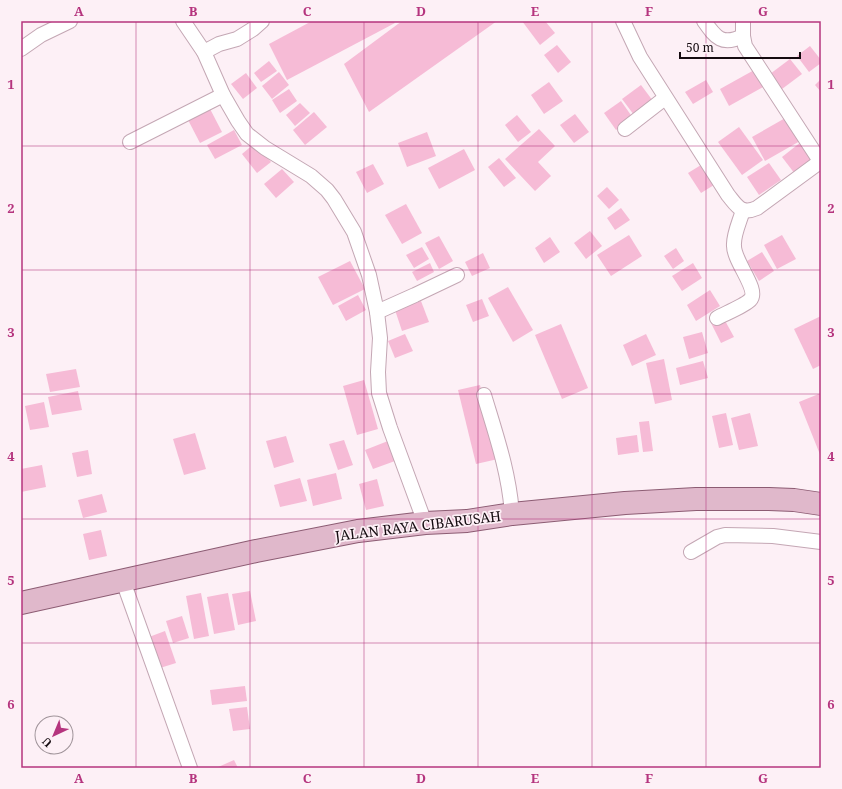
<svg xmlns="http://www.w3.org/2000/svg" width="842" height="789" font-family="'Noto Serif',serif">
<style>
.building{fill:#f6bbd6}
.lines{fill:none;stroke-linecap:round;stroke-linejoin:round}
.minor-casing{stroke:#c4a7b4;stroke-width:16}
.primary-casing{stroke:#8c5c73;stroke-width:24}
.minor{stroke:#fff;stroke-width:14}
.primary{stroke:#e0b8cb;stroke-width:22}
.grid{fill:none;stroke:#b5347e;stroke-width:1;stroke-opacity:0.55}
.labels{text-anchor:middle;stroke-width:3.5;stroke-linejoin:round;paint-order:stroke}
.street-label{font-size:14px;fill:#150b10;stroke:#fdf0f6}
.neatline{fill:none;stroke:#b5347e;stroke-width:1.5}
.grid-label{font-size:13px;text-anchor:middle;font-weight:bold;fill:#b5347e}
</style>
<rect width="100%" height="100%" fill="#fdf0f6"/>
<!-- building -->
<g class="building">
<polygon points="312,21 393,21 395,23 287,80 269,44"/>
<polygon points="402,21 497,21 369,112 344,64"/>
<polygon points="522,21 545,21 555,33 540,45"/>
<polygon points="557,45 571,62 558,73 544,55"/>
<polygon points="810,46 821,60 821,63 809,72 797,56"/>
<polygon points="790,59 802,74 778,92 766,77"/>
<polygon points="269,61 277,71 261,82 254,73"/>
<polygon points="756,69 765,86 729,106 720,89"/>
<polygon points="279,72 289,85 272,99 262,86"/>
<polygon points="246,73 257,88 243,99 231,84"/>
<polygon points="821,79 821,92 815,85"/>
<polygon points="706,80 713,92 693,104 685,92"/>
<polygon points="549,82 563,101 544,114 531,95"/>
<polygon points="641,85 653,101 634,115 622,99"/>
<polygon points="289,89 297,101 280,113 272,100"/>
<polygon points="621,101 633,118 616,130 604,113"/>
<polygon points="300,103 310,113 295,126 286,115"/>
<polygon points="208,105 222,132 200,143 186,116"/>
<polygon points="314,112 327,127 305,145 293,130"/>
<polygon points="575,114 589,132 574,143 560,125"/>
<polygon points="517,115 531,132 518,142 505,125"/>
<polygon points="787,117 800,141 765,161 752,137"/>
<polygon points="739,127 763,160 742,175 718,142"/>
<polygon points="539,129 555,146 538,162 551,176 535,191 505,159"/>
<polygon points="234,130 242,145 215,159 207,145"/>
<polygon points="427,132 436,156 407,167 398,143"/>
<polygon points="801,142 814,160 795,174 782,157"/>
<polygon points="255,143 271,162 257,173 242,154"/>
<polygon points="464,149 475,170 439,189 428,168"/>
<polygon points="499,158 516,178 504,187 488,167"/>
<polygon points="769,163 781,180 759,195 747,177"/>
<polygon points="373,164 384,184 367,193 356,172"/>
<polygon points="701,165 714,185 701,193 688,173"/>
<polygon points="282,169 294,182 276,198 264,184"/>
<polygon points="607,187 619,200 609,209 597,196"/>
<polygon points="406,204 422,233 402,244 385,215"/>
<polygon points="621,208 630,220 615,230 607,218"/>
<polygon points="590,231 602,246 586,259 574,243"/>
<polygon points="629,235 642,256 611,276 597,255"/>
<polygon points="782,235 796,259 777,269 764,245"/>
<polygon points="439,236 453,261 439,269 425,243"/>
<polygon points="550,237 560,252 544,263 535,248"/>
<polygon points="422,247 429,259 414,268 406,255"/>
<polygon points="676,248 684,261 673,269 664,256"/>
<polygon points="762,252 774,271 759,281 747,261"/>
<polygon points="483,253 490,268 472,276 465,262"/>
<polygon points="350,261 365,289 333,305 318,277"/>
<polygon points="430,263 434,272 417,281 412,272"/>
<polygon points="693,263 702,278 682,291 672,276"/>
<polygon points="508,287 533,330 513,342 488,298"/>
<polygon points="710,290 720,306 696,321 687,305"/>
<polygon points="358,295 366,310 346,321 338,306"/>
<polygon points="482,299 489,316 473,322 466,305"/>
<polygon points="421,301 429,322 402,331 395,310"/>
<polygon points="821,316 821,365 813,369 794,329"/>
<polygon points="723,317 734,337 721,343 711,323"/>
<polygon points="561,324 588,388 562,399 535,335"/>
<polygon points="702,332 708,353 689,359 683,337"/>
<polygon points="405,334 413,351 395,358 388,341"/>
<polygon points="646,334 656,355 632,366 623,345"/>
<polygon points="664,359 672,400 655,404 646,363"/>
<polygon points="703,361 708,378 680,385 676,368"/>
<polygon points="76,369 80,387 50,392 46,374"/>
<polygon points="364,380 378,429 357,435 343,386"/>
<polygon points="480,385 498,459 476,464 458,390"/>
<polygon points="78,391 82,410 52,415 48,397"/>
<polygon points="821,393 821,457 799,402"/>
<polygon points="44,402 49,427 30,430 25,406"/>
<polygon points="726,413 733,445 719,448 712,416"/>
<polygon points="750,413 758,446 739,450 731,418"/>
<polygon points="649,421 653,451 643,452 639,422"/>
<polygon points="195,433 206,469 184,475 173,439"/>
<polygon points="637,435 639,452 618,455 616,438"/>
<polygon points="286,436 294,462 274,468 266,441"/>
<polygon points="344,440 353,465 338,470 329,444"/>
<polygon points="388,441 395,461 373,469 365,450"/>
<polygon points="88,450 92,474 77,477 72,453"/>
<polygon points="42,465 46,487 21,492 21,469"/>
<polygon points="336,473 342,499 313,506 307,480"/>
<polygon points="300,478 307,501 280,507 274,485"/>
<polygon points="377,479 384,506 366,510 359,484"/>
<polygon points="102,494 107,512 83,518 78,500"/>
<polygon points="101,530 107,556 89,560 83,534"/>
<polygon points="250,591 256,621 238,625 232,594"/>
<polygon points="201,593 209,636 194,639 186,596"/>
<polygon points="228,593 235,630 214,634 207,597"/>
<polygon points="182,616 189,638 173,643 166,621"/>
<polygon points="165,631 176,663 160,668 149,637"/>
<polygon points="245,686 247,701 212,705 210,690"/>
<polygon points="247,707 250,729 233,731 229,709"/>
<polygon points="234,760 238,768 216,768"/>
</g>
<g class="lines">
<!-- minor casing -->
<g class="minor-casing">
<g id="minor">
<polyline points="183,21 204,52 223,95 238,121 247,134 265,148 311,176 327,190 334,199 354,232 369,275 377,312 380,338 378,372 379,393 390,428 425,523"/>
<path d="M623 21 640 57 728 195C737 206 741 215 757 208L821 161"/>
<path d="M704 21C716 38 722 46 743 36L745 46 820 161"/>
<polyline points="743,21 743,36"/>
<polyline points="21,49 41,35 70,21"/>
<polyline points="204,52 219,44 237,39 253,29 262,21"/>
<polyline points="625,129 665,98"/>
<polyline points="130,142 223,95"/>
<polyline points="377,312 415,295 457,275"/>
<path d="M717 318C724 314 744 306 750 300 760 290 734 262 734 246 733 235 740 221 743 210"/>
<path d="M484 395C496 435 509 472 512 514"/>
<polyline points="691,552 717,537 725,535 773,536 821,542"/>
<polyline points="123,581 190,768"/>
</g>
</g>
<!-- primary casing -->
<g class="primary-casing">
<polyline id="primary" points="21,603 256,551 358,531 425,523 467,521 512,514 625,503 696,499 769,499 794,500 821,504"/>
</g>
<!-- minor -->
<use href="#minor" class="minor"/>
<!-- primary -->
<use href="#primary" class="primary"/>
</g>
<!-- grid -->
<path class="grid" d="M136 21V768M250 21V768M364 21V768M478 21V768M592 21V768M706 21V768M21 146H821M21 270H821M21 394H821M21 519H821M21 643H821"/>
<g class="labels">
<!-- street labels -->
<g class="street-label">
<text transform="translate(418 526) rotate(-7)" y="5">JALAN RAYA CIBARUSAH</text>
</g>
</g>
<!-- border -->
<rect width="842" height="789" fill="none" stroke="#fdf0f6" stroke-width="44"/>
<!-- north arrow -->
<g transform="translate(54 735) rotate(224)"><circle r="19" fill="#fdf0f6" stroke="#a0949a"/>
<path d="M0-3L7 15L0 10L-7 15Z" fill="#b5347e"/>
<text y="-6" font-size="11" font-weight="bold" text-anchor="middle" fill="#150b10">U</text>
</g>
<!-- scale -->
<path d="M680 52v6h120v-6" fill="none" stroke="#150b10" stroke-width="2"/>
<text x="686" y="52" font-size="12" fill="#150b10" stroke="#fdf0f6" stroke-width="3" paint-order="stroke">50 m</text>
<rect x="22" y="22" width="798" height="745" class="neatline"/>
<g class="grid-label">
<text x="79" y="16">A</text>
<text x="193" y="16">B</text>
<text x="307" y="16">C</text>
<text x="421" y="16">D</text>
<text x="535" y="16">E</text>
<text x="649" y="16">F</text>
<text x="763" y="16">G</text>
<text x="11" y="89">1</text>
<text x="831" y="89">1</text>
<text x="11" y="213">2</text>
<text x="831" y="213">2</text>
<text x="11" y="337">3</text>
<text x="831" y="337">3</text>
<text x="11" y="461">4</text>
<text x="831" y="461">4</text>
<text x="11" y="585">5</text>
<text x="831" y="585">5</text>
<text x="11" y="709">6</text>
<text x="831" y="709">6</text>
<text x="79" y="783">A</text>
<text x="193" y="783">B</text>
<text x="307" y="783">C</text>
<text x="421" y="783">D</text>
<text x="535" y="783">E</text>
<text x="649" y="783">F</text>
<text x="763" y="783">G</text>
</g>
</svg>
